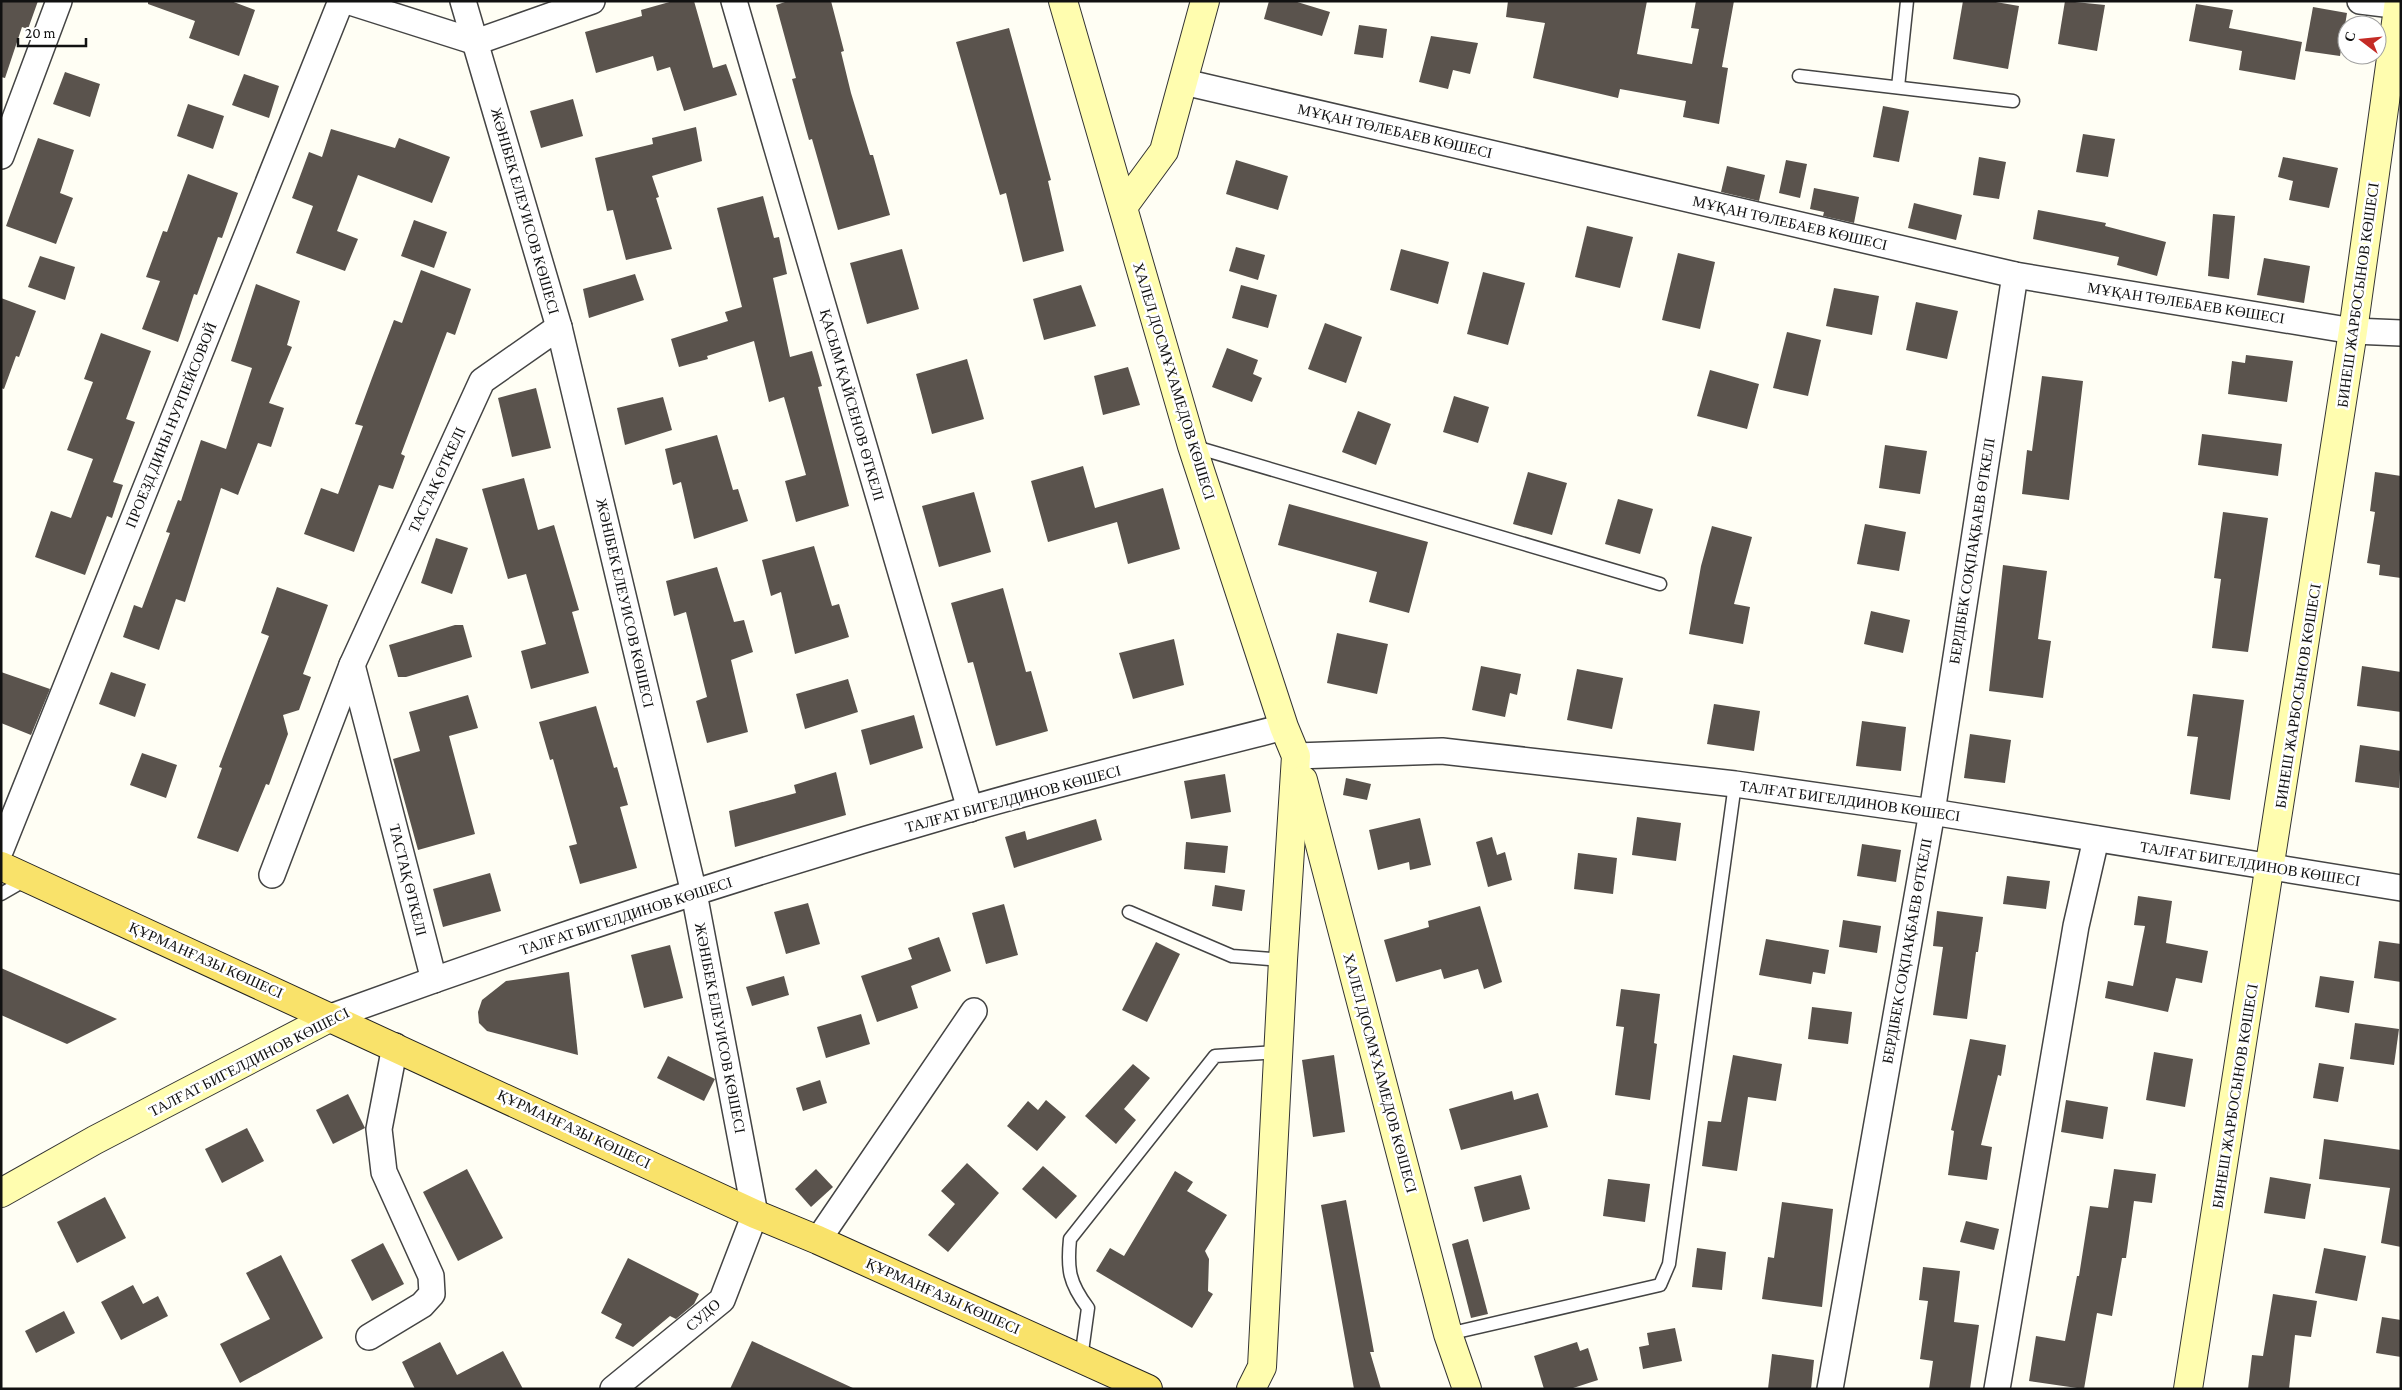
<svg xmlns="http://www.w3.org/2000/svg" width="2402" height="1390" font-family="'Crimson Pro',serif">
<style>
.building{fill:#5a534d}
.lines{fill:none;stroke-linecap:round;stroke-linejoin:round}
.lane-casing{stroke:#444;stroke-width:15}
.street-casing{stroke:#444;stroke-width:28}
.secondary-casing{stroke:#333;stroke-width:30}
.primary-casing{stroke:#222;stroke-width:30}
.lane{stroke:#fff;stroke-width:12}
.street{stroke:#fff;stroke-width:25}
.secondary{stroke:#fffdaf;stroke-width:28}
.primary{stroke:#f9e26a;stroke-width:28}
.labels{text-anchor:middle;stroke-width:5;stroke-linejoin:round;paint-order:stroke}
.street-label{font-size:15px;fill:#111;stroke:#fff}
</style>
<rect width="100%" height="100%" fill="#fffef4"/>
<!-- building -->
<g class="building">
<polygon points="1,1 38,1 28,29 22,27 5,78 1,77"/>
<polygon points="148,1 231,1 255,10 239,56 189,38 195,21 148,4"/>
<polygon points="673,1 694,1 713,68 726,64 737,95 684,111 670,67 657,71 653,56 596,73 585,32 642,16 641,10"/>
<polygon points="788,1 831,1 844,51 841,52 851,93 870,155 873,155 890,215 838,230 812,139 809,140 792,79 796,78 776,5"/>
<polygon points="1269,1 1294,1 1330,12 1322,36 1264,19"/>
<polygon points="1508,1 1647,1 1637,54 1692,64 1699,29 1691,28 1696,1 1734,1 1722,67 1728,68 1719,124 1683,117 1686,101 1620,89 1618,98 1533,78 1545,23 1506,17"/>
<polygon points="1963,1 1990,1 2019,6 2008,69 1953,59"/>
<polygon points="2065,1 2105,5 2097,51 2058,44"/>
<polygon points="2196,4 2233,10 2229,28 2302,42 2295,80 2239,70 2242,51 2189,41"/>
<polygon points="2313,7 2347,13 2340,56 2305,51"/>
<polygon points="1359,25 1387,29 1383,58 1354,54"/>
<polygon points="1009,28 1051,180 1048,181 1064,251 1023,262 1006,193 1000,195 956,42"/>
<polygon points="1431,36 1478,43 1470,74 1453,70 1448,89 1419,82"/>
<polygon points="65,72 100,84 90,117 53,104"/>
<polygon points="244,74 279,86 269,118 232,105"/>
<polygon points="573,99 583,136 541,148 530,111"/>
<polygon points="188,104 224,116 213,149 177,136"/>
<polygon points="1883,106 1909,111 1899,162 1873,157"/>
<polygon points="696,127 702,161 652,176 659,197 656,198 672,249 626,260 613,210 607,211 595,158 653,144 652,138"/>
<polygon points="331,129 395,148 399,138 450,157 432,203 358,175 337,231 358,239 345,271 296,253 313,206 292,198 309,152 322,157"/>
<polygon points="2083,134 2115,139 2108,177 2076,172"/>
<polygon points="38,138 74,150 60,193 73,198 56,244 6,226"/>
<polygon points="1979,157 2006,162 1999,199 1973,195"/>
<polygon points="2283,157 2338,168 2329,208 2289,200 2293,181 2278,177"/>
<polygon points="1236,160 1288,176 1278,210 1226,194"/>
<polygon points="1786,160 1807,164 1800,198 1779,193"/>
<polygon points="1727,166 1765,175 1759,201 1721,192"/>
<polygon points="188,174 238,193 222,238 218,237 197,295 194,294 178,342 142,329 160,281 146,277 163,231 167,232"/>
<polygon points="1814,188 1859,197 1854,223 1823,216 1824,212 1810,209"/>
<polygon points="763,196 774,238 779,237 787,274 773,278 790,357 812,351 822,386 818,387 849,506 796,522 785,481 806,475 784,397 769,402 754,341 707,356 708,359 679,367 671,339 728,321 725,312 742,307 717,208"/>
<polygon points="1914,203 1962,215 1956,240 1908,228"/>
<polygon points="2038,210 2106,223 2105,226 2166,242 2157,276 2117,265 2119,257 2033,239"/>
<polygon points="2213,214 2235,216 2229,279 2208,276"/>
<polygon points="414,220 447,232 434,268 401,256"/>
<polygon points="1587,226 1633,237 1620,288 1575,277"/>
<polygon points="1236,247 1265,255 1258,280 1229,271"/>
<polygon points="902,249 919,309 867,324 850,263"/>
<polygon points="1401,249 1449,262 1438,304 1390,290"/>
<polygon points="1678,253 1715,262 1700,329 1662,320"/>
<polygon points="40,256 75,267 65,300 28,287"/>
<polygon points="2264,258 2310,266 2304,303 2257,295"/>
<polygon points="421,270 471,289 455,335 447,332 401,454 405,456 393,489 379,485 354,552 304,534 321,488 338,494 363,426 355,424 372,378 394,320 402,323"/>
<polygon points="1483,272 1525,283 1508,345 1467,334"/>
<polygon points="635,274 644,300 589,318 583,289"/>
<polygon points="256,284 300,301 287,345 292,347 269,403 284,408 271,447 258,443 238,495 221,488 185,602 176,599 159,650 123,637 134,605 142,608 170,533 166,532 178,500 181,501 201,440 226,449 252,368 231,361"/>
<polygon points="1081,285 1096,326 1044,340 1033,299"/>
<polygon points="1241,285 1277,295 1268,328 1232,318"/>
<polygon points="1834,288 1879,296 1872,335 1826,326"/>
<polygon points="1,298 36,311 19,357 16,356 4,389 1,388"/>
<polygon points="1916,302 1958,311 1947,359 1906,350"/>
<polygon points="1325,323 1362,337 1346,383 1308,369"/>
<polygon points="1787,332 1821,340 1808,396 1773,388"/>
<polygon points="101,333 151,351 126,419 135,422 113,482 123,485 112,518 107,516 85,575 35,557 51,511 71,518 93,459 67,450 93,382 84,379"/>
<polygon points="1227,348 1258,360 1253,374 1262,378 1252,402 1212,387"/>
<polygon points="2246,355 2293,361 2287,402 2228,394 2232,361 2245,363"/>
<polygon points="967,359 984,419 932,434 916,374"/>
<polygon points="1128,367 1140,405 1103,415 1094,376"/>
<polygon points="1710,370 1759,384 1747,429 1697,416"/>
<polygon points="2042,376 2083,381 2069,500 2022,494 2027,450 2032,451"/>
<polygon points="536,388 551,448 512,457 498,398"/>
<polygon points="1454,396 1489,407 1478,443 1443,432"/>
<polygon points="663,397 672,430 625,445 617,408"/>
<polygon points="1358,411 1391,424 1376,465 1342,452"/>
<polygon points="2202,434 2282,444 2278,476 2198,465"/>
<polygon points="717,435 733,490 738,489 748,521 694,539 681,482 673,485 665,449"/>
<polygon points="1885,445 1927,451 1920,494 1879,488"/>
<polygon points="1083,466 1095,508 1163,488 1180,549 1128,564 1117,522 1048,542 1031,481"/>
<polygon points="1528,472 1567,483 1552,535 1513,524"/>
<polygon points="2375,472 2401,476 2401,578 2379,575 2380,565 2367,563 2375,512 2370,511"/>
<polygon points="524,478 538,530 554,525 579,610 572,612 589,673 531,689 521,651 546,644 526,574 508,579 482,489"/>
<polygon points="974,492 991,552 939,567 922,506"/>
<polygon points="1618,499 1653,509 1640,554 1605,544"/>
<polygon points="1289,504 1428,542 1409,613 1369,602 1377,572 1278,545"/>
<polygon points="2223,512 2268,518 2248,652 2212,648 2221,579 2214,578"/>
<polygon points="1865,524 1906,532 1899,571 1857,564"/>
<polygon points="1712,526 1752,537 1734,604 1750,607 1743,644 1689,634 1701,566"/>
<polygon points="436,538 468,548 452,594 421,583"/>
<polygon points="814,546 832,606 839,604 849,637 795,654 781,592 771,596 762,560"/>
<polygon points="2003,565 2047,571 2038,639 2051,641 2043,698 1989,691"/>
<polygon points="717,567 734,622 744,620 753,652 731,660 748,732 707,743 696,701 707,697 686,612 674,616 666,581"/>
<polygon points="277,587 328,605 303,674 311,677 299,710 283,715 288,734 269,785 266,784 238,852 197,838 222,768 219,767 269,636 261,633"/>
<polygon points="1003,588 1026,672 1031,671 1048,731 996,746 973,662 968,663 951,603"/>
<polygon points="1871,611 1910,620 1903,653 1864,644"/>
<polygon points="455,625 463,625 472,657 406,677 398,677 389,645"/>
<polygon points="1337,633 1388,644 1377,694 1327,683"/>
<polygon points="1174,639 1184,685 1133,699 1119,653"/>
<polygon points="1481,666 1521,674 1517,695 1510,693 1505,717 1472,710"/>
<polygon points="2362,666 2401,672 2401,712 2357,706"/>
<polygon points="1577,669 1623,678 1612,729 1567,720"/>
<polygon points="1,672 50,689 31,735 1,723"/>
<polygon points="111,672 146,684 135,717 99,704"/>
<polygon points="848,679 858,712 805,729 796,694"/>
<polygon points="2193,694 2244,700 2230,800 2190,794 2198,737 2187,736"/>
<polygon points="468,695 478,728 449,736 475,834 418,850 393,759 420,751 409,712"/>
<polygon points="1714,704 1760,711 1754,751 1707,744"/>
<polygon points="596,706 614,768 617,767 628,805 620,807 637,868 580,884 569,846 577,844 553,759 550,760 539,722"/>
<polygon points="914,715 923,748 870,765 861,730"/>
<polygon points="1862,721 1906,727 1901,771 1856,766"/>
<polygon points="1970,734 2011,740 2005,783 1964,778"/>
<polygon points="2360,745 2401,751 2399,788 2355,782"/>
<polygon points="142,753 177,765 166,798 130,785"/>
<polygon points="836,772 846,815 735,847 729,811 796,793 794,785"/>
<polygon points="1225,774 1231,812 1191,819 1184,781"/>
<polygon points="1346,778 1371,784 1367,800 1343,795"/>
<polygon points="1637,817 1681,823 1676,861 1632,855"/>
<polygon points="1420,818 1431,865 1410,870 1409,862 1378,870 1369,830"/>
<polygon points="1096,819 1102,840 1014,868 1005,837 1025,831 1027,840"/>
<polygon points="1492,837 1497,855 1505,852 1512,880 1488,887 1476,842"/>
<polygon points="1186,842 1228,846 1225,873 1184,869"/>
<polygon points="1862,844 1901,850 1896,882 1857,876"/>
<polygon points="1578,853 1617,858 1613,894 1574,889"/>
<polygon points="490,873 501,911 443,927 433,889"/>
<polygon points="2007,876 2050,881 2046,909 2003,904"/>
<polygon points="1215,885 1245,890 1242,911 1212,906"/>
<polygon points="2138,896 2172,901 2166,943 2208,951 2202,983 2176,978 2168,1012 2105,998 2108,981 2133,986 2145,926 2134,925"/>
<polygon points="808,903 820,944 786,954 774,912"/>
<polygon points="1004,904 1018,955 986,964 972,913"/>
<polygon points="1480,906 1502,982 1484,989 1478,969 1444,979 1441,969 1396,982 1384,940 1429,927 1428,921"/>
<polygon points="1937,911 1983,917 1978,952 1976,952 1967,1019 1933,1015 1943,947 1933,946"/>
<polygon points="1843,920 1881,926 1877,953 1839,947"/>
<polygon points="939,937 951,971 911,986 918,1008 877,1022 861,976 912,959 908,948"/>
<polygon points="1766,939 1829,950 1825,974 1813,972 1811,984 1759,975"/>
<polygon points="2379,941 2401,944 2401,982 2374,978"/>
<polygon points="1156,942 1180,954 1147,1022 1122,1010"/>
<polygon points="670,945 683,998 644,1008 631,955"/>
<polygon points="1,968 117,1019 67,1044 1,1015"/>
<polygon points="569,972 578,1055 487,1031 479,1023 478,1012 482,1000 506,981"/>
<polygon points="784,976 789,995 752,1006 746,987"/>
<polygon points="2320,976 2354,981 2349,1013 2315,1007"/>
<polygon points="1621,989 1660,994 1654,1043 1657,1044 1650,1100 1615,1095 1624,1027 1616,1026"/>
<polygon points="1812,1007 1852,1012 1848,1044 1808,1039"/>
<polygon points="861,1014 870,1044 826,1058 817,1027"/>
<polygon points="2355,1023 2399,1029 2394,1065 2350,1059"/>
<polygon points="1970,1039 2006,1045 2001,1076 1998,1075 1981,1145 1992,1147 1987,1180 1948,1175 1954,1131 1951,1130"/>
<polygon points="2154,1052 2193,1059 2185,1107 2146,1100"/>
<polygon points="1334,1055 1345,1132 1313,1137 1302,1060"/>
<polygon points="1733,1055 1782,1064 1776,1101 1748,1097 1737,1171 1702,1166 1708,1121 1721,1122"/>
<polygon points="668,1056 715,1079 704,1101 657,1078"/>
<polygon points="2319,1063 2344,1067 2338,1102 2313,1098"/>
<polygon points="1133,1064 1150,1078 1124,1109 1136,1120 1116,1144 1085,1116"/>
<polygon points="820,1080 827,1103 803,1111 796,1088"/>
<polygon points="1512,1091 1514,1100 1538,1093 1548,1127 1461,1150 1449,1109"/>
<polygon points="348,1094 365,1128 333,1144 316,1110"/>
<polygon points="1046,1100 1066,1117 1037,1151 1007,1126 1028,1101 1038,1110"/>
<polygon points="2066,1100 2108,1107 2103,1139 2061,1132"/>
<polygon points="247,1128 264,1161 222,1183 205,1149"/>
<polygon points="2324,1139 2401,1150 2401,1247 2381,1243 2390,1188 2319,1179"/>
<polygon points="967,1163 999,1193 948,1252 928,1235 955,1204 941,1191"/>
<polygon points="1043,1166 1077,1196 1056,1219 1022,1189"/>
<polygon points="467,1169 503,1238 458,1261 423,1192"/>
<polygon points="816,1169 833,1187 811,1207 795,1189"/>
<polygon points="2114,1169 2156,1174 2152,1203 2134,1201 2126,1258 2122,1258 2112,1316 2097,1313 2084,1389 2029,1381 2036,1336 2065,1341 2077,1276 2079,1276 2090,1206 2108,1208"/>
<polygon points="1175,1171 1193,1182 1187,1191 1227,1215 1205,1251 1209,1259 1208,1291 1213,1294 1192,1328 1096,1271 1110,1248 1124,1256"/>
<polygon points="1521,1175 1530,1209 1483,1222 1474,1187"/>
<polygon points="2270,1177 2311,1184 2305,1219 2264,1213"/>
<polygon points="1608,1179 1650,1184 1645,1222 1603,1216"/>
<polygon points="105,1197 126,1238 77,1263 57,1222"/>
<polygon points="1346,1200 1374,1352 1370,1352 1381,1389 1354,1389 1321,1205"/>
<polygon points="1782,1202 1833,1209 1822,1307 1762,1299 1768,1257 1774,1258"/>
<polygon points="1966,1221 1999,1229 1994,1250 1960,1242"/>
<polygon points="1468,1239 1488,1314 1471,1318 1452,1244"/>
<polygon points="383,1243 404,1284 372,1301 351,1260"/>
<polygon points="1697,1248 1726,1252 1722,1290 1692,1287"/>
<polygon points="2324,1248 2366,1256 2357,1301 2315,1293"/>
<polygon points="281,1255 323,1338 240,1383 220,1344 270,1319 246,1273"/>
<polygon points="628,1258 699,1294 694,1304 676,1319 670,1316 633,1347 615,1338 622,1324 601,1313"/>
<polygon points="1923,1267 1960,1271 1954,1322 1979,1325 1970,1389 1929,1389 1933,1361 1920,1359 1928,1301 1919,1300"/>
<polygon points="133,1285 143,1304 158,1296 168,1316 121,1340 101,1302"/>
<polygon points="2273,1294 2317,1301 2311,1337 2295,1335 2289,1389 2248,1389 2252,1355 2263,1356"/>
<polygon points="64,1311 75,1333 36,1353 25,1331"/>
<polygon points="2382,1317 2401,1320 2401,1357 2376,1353"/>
<polygon points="1675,1328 1682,1361 1643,1369 1639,1347 1649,1345 1647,1333"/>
<polygon points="752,1341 855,1389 730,1389"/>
<polygon points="440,1342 457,1375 503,1351 523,1389 415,1389 402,1362"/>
<polygon points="1577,1342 1580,1351 1588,1348 1598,1380 1570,1389 1544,1389 1534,1356"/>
<polygon points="1772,1354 1814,1360 1811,1389 1768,1389"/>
</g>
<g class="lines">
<!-- lane casing -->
<g class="lane-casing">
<g id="lane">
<polyline points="1799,76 2013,101"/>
<polyline points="1898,87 1907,1"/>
<polyline points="1192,446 1660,584"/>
<polyline points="1,894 27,879"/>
<polyline points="1129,912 1232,956 1283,960"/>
<polyline points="1448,1334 1660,1285 1669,1264 1735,784"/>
<path d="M1081 1359 1088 1308C1069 1283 1067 1269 1070 1239L1215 1056 1278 1052"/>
</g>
</g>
<!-- street casing -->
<g class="street-casing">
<g id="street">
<polyline points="347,1 476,42 592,1"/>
<polyline points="463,1 559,327 694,893 755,1214 722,1300 613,1389"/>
<polyline points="734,1 970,809"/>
<polyline points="2360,1 2401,6"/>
<polyline points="1184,82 2015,275 2353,331 2401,333"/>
<polyline points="1,156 59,1"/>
<polyline points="352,665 434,980"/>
<polyline points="1296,756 1442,751 1735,784 1932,812 2401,888"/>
<polyline points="1,849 341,1"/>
<polyline points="272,875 352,665 482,381 559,327"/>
<path d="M331 1017C541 940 754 871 969 809 1073 779 1179 754 1284 727"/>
<polyline points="818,1240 974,1011"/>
<polyline points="369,1337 422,1305 432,1294 431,1276 384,1172 379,1129 395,1046"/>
<polyline points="1830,1389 1932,812 2015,275"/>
<polyline points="1997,1389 2076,926 2096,839"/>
</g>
</g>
<!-- secondary casing -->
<g class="secondary-casing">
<g id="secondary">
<polyline points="1063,1 1192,446 1284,727 1296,756 1283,960 1262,1367 1251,1389"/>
<polyline points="1123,207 1164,151 1205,1"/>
<polyline points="1303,780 1448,1334 1467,1389"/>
<polyline points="1,1193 95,1140 331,1017"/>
<polyline points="2188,1389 2353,331 2399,1"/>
</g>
</g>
<!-- primary casing -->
<g class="primary-casing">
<polyline id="primary" points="1,866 755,1214 818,1240 1148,1389"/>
</g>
<!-- lane -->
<use href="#lane" class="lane"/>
<!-- street -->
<use href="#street" class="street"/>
<!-- secondary -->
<use href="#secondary" class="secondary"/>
<!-- primary -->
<use href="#primary" class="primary"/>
</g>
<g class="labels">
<!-- street labels -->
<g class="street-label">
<text transform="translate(1395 131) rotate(13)" y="5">МҰҚАН ТӨЛЕБАЕВ КӨШЕСІ</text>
<text transform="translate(525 211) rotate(74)" y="5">ЖӘНІБЕК ЕЛЕУИСОВ КӨШЕСІ</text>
<text transform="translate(1790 223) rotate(13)" y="5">МҰҚАН ТӨЛЕБАЕВ КӨШЕСІ</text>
<text transform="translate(2358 295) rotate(-82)" y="5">БИНЕШ ЖАРБОСЫНОВ КӨШЕСІ</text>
<text transform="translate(2186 303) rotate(9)" y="5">МҰҚАН ТӨЛЕБАЕВ КӨШЕСІ</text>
<text transform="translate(1174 381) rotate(73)" y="5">ХАЛЕЛ ДОСМҰХАМЕДОВ КӨШЕСІ</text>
<text transform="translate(852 405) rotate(74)" y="5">ҚАСЫМ ҚАЙСЕНОВ ӨТКЕЛІ</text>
<text transform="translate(171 425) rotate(-68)" y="5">ПРОЕЗД ДИНЫ НУРПЕЙСОВОЙ</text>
<text transform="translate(437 480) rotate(-65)" y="5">ТАСТАҚ ӨТКЕЛІ</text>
<text transform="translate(1972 551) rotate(-81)" y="5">БЕРДІБЕК СОҚПАҚБАЕВ ӨТКЕЛІ</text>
<text transform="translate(625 603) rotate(77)" y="5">ЖӘНІБЕК ЕЛЕУИСОВ КӨШЕСІ</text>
<text transform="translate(2298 696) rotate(-81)" y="5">БИНЕШ ЖАРБОСЫНОВ КӨШЕСІ</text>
<text transform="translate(1013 799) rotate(-15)" y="5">ТАЛҒАТ БИГЕЛДИНОВ КӨШЕСІ</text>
<text transform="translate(1850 801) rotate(8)" y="5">ТАЛҒАТ БИГЕЛДИНОВ КӨШЕСІ</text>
<text transform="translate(2250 864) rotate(9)" y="5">ТАЛҒАТ БИГЕЛДИНОВ КӨШЕСІ</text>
<text transform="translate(408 880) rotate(76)" y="5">ТАСТАҚ ӨТКЕЛІ</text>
<text transform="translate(626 916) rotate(-18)" y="5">ТАЛҒАТ БИГЕЛДИНОВ КӨШЕСІ</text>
<text transform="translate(1907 951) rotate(-80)" y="5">БЕРДІБЕК СОҚПАҚБАЕВ ӨТКЕЛІ</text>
<text transform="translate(206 960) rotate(24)" y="5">ҚҰРМАНҒАЗЫ КӨШЕСІ</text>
<text transform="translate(720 1028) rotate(79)" y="5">ЖӘНІБЕК ЕЛЕУИСОВ КӨШЕСІ</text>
<text transform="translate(249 1062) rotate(-27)" y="5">ТАЛҒАТ БИГЕЛДИНОВ КӨШЕСІ</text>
<text transform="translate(1380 1073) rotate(75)" y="5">ХАЛЕЛ ДОСМҰХАМЕДОВ КӨШЕСІ</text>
<text transform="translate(2235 1096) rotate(-81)" y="5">БИНЕШ ЖАРБОСЫНОВ КӨШЕСІ</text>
<text transform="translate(574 1129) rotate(25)" y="5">ҚҰРМАНҒАЗЫ КӨШЕСІ</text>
<text transform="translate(943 1296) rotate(24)" y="5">ҚҰРМАНҒАЗЫ КӨШЕСІ</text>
<text transform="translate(703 1315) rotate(-41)" y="5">СУДО</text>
</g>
</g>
<!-- border -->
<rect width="2402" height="1390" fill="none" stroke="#111111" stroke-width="5"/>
<!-- north arrow -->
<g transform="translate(2362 40) rotate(286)"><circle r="24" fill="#ffffff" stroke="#a0a0a0"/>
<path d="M0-4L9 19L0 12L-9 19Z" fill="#c42b25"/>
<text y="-8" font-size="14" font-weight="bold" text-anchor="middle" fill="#111111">С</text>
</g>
<!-- scale -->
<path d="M18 38v8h68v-8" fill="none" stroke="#111111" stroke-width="2.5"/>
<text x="25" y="38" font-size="15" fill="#111111" stroke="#ffffff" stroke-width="4" paint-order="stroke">20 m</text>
</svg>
